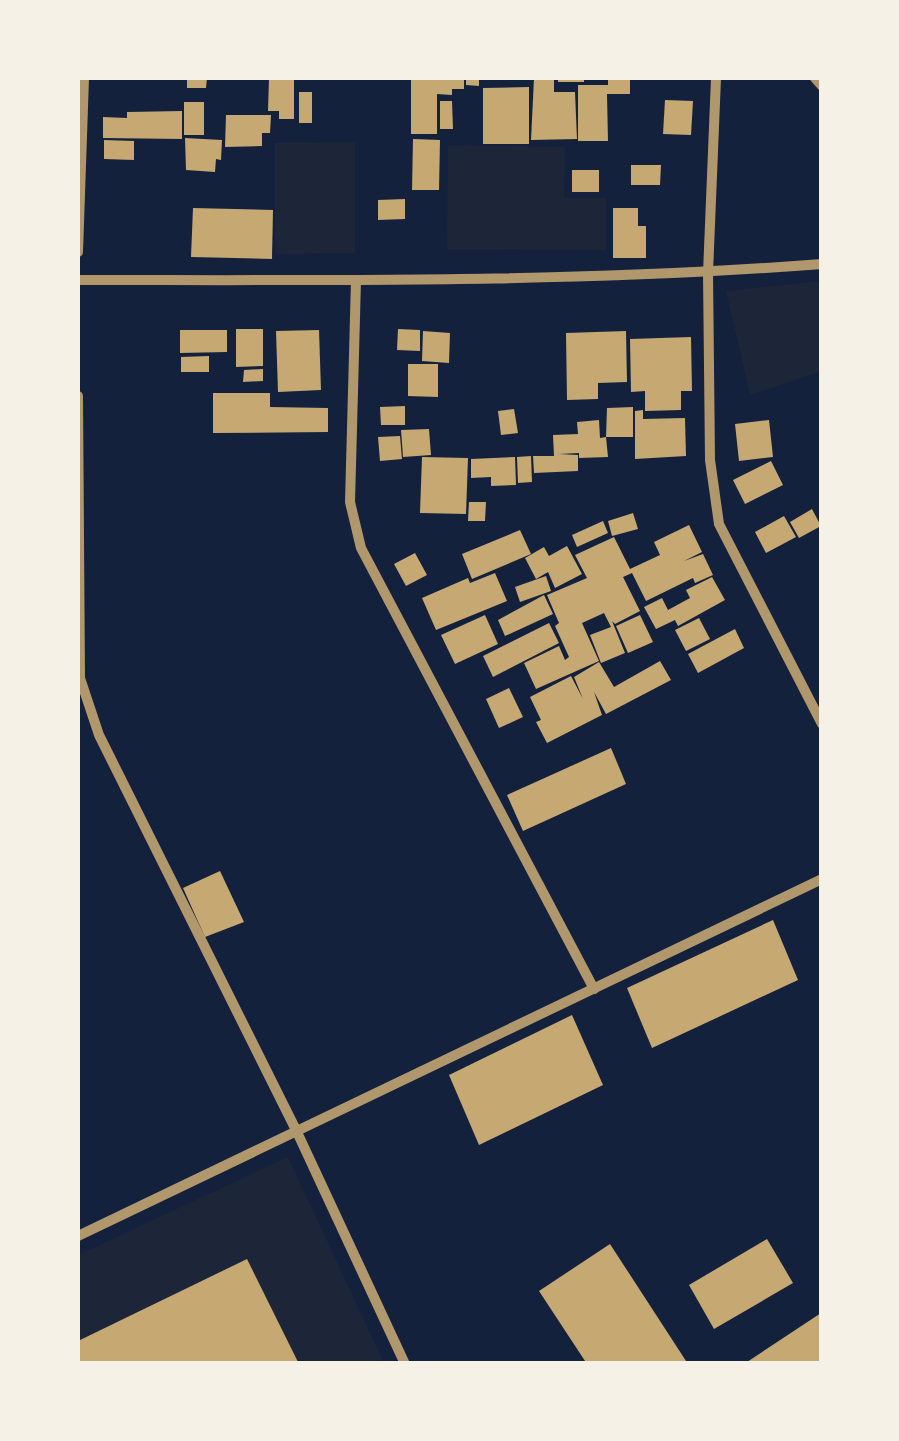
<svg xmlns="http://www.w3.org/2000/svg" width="899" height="1441" font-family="'Exo 2',sans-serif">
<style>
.green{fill:#1d2539}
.building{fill:#c6a872}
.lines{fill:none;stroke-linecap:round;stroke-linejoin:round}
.minor{stroke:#b1986c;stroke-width:10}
</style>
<rect width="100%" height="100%" fill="#14213d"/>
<!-- green -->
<g class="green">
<polygon points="355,142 355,253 275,254 275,143"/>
<polygon points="448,145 565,147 564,198 606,198 606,250 447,249"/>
<polygon points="821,281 821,371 750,395 726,291"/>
<polygon points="288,1157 384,1363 78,1363 78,1255"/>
</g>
<!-- building -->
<g class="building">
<polygon points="187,78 207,78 206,88 187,88"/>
<polygon points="269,78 294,78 294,119 279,119 279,111 268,111"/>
<polygon points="411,78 464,78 464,89 452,89 452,95 437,94 437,134 411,134"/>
<polygon points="466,78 479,78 479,86 466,85"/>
<polygon points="534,78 554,78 554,92 575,92 577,139 531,140"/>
<rect x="558" y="78" width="26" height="4"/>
<polygon points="608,78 630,78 630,94 607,94 608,141 578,141 578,85 608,85"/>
<polygon points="529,87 529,144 483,144 483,88"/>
<rect x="299" y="92" width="13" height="31"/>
<polygon points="665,100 693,101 691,135 663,134"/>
<polygon points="440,101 452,101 453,129 440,129"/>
<rect x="184" y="102" width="20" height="33"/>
<polygon points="182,111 182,139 103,138 103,117 127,118 127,112"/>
<polygon points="226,115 271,115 270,133 262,133 262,146 225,147"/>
<polygon points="185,138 222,140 221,160 216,159 215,172 186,170"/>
<polygon points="413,139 440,140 439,190 412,190"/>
<polygon points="104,140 134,141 134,160 104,159"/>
<polygon points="631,165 661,165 660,185 631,185"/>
<rect x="572" y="170" width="27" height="22"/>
<polygon points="405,199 405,219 378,220 378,200"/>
<polygon points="193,208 273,210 272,259 191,257"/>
<polygon points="613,208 638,208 638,226 646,226 646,258 613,258"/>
<polygon points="236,329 263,329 263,366 236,367"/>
<polygon points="398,329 420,330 420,351 397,350"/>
<polygon points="180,330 227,330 227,352 180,353"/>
<polygon points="319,330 321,390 278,392 276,331"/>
<polygon points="423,331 450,333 449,363 422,361"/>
<polygon points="626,331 627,382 598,383 598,399 567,400 566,333"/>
<polygon points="691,337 692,391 681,391 681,410 645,411 645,391 631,392 630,339"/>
<polygon points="209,356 209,372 181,372 181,357"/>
<polygon points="408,364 438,364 438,397 408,396"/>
<polygon points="263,369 263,381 243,382 244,370"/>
<polygon points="213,393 270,393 270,407 328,408 328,432 213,433"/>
<polygon points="405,406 405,425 381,425 380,407"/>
<polygon points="633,407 633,437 606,437 607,408"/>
<polygon points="514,409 518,433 501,435 498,411"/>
<polygon points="643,410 643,419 685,418 686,456 635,459 635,411"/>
<polygon points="599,420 600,438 606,437 608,457 579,458 579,453 559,454 578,455 578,471 534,473 533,456 554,456 553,435 578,434 577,422"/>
<polygon points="769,420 773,457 739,461 735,424"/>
<polygon points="429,429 431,455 403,457 401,430"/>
<polygon points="400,436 402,459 380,461 378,437"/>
<polygon points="531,456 532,482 518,483 517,457"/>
<polygon points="422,457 468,458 466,514 420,513"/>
<polygon points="515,457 516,485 491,486 491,477 471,478 471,459"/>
<polygon points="771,461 783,485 745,504 733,480"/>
<polygon points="469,502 486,502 485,521 468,521"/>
<polygon points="812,509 821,526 799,538 790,522"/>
<polygon points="633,513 638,529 612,536 608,521"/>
<polygon points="784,516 796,537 766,553 755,532"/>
<polygon points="603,521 608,533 577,547 572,535"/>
<polygon points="689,525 702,552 684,561 703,554 713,575 695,583 693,578 646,601 632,573 623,577 640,611 615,624 612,621 625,653 601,663 590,635 611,627 604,613 582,623 599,661 536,689 524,663 559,646 565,660 569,657 555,626 559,623 547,595 587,578 575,555 614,537 630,569 660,555 654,542"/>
<polygon points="520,530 531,554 472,579 462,554"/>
<polygon points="567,546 582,574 555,588 548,572 536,579 525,558 544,547 549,556"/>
<polygon points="415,553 427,575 406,586 394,564"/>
<polygon points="495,573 507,601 436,630 422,598 468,578 470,583"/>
<polygon points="546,576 551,591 520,602 515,587"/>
<polygon points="712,577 725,600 678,626 675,620 656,629 644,607 662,598 668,610 690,598 686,590"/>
<polygon points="544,595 553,614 505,636 498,620"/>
<polygon points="485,615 498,644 455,664 441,635"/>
<polygon points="640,615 653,642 628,653 616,626"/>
<polygon points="699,618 710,639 686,651 675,630"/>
<polygon points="549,623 559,643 493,677 483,656"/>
<polygon points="735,629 744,648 698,673 688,654"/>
<polygon points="660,661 671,680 606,714 594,692 602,715 547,743 536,722 541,720 530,697 571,676 583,699 574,677 599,662 614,687"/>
<polygon points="509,688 523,717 499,728 486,699"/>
<polygon points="611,748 626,784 523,831 507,795"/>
<polygon points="220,871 244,922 205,937 183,888"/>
<polygon points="773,920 798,980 652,1048 627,988"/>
<polygon points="572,1015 603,1085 479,1145 449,1075"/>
<polygon points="767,1239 793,1283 714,1329 689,1285"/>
<polygon points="610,1244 688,1364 587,1364 539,1291"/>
<polygon points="247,1259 299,1364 78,1364 78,1341"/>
<polygon points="821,1313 821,1364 744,1364"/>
</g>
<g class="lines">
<!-- minor -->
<g class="minor">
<polyline points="716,78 708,273 710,460 719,524 822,724"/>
<polyline points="815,78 822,86"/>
<polyline points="78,252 84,78"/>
<path d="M78 280C325 280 574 283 822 264"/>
<polyline points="356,280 350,502 361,548 594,989"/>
<polyline points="78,396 80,678 99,735 297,1132 405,1364"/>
<polyline points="78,1236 822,879"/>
</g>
</g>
<!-- border -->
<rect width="899" height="1441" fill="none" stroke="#f6f1e7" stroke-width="160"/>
</svg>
